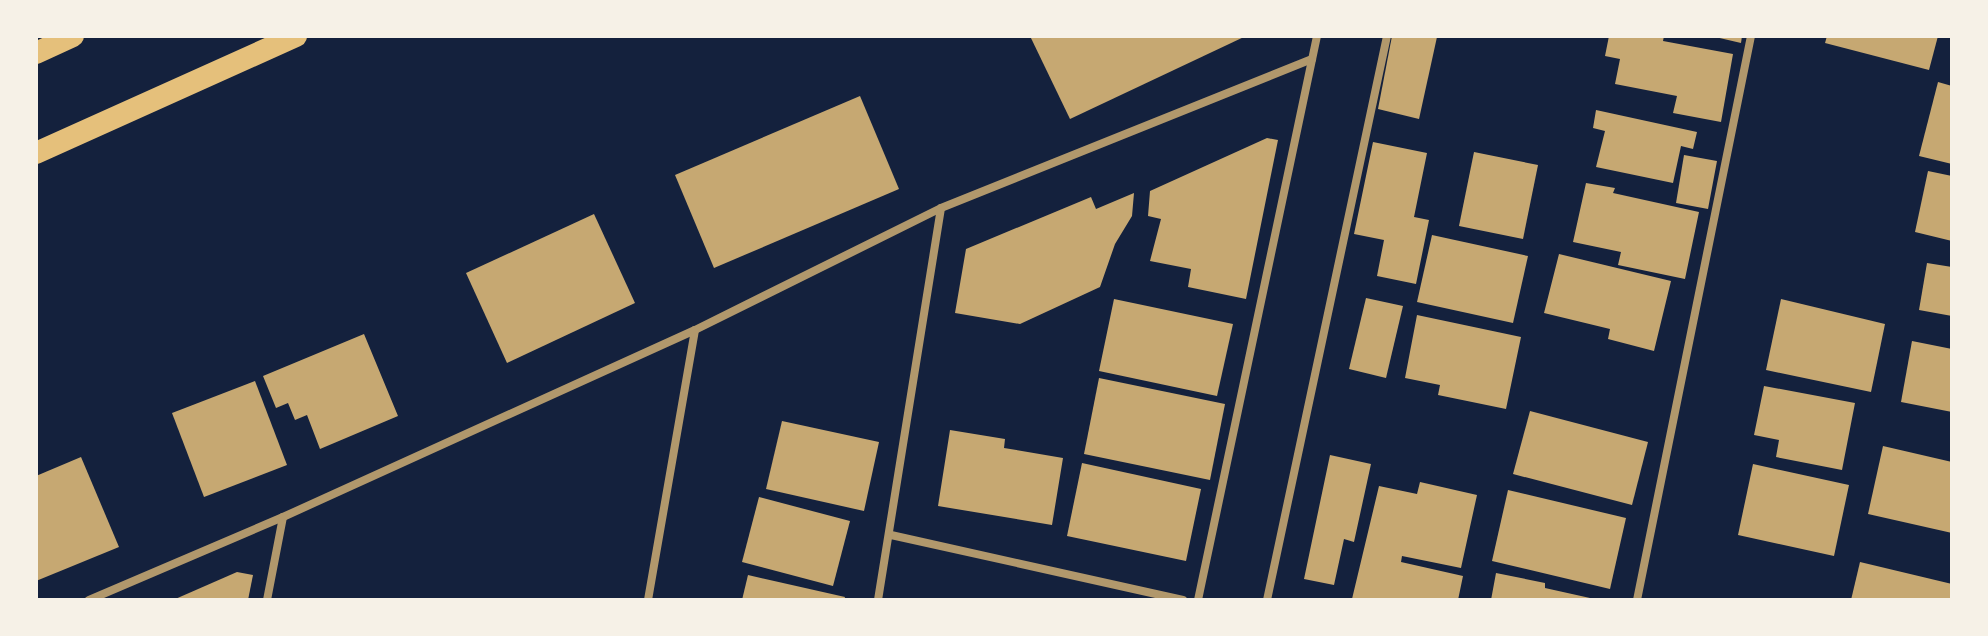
<svg xmlns="http://www.w3.org/2000/svg" width="1988" height="636" font-family="'PT Sans',sans-serif">
<style>
.building{fill:#c6a872}
.lines{fill:none;stroke-linecap:round;stroke-linejoin:round}
.minor{stroke:#b1986c;stroke-width:8}
.trunk{stroke:#e5c07b;stroke-width:22}
</style>
<rect width="100%" height="100%" fill="#14213d"/>
<!-- building -->
<g class="building">
<polygon points="1030,36 1246,36 1070,119"/>
<polygon points="1392,36 1437,37 1419,119 1378,109"/>
<polygon points="1609,36 1664,36 1663,41 1733,54 1721,122 1673,113 1677,96 1615,84 1620,59 1605,56"/>
<polygon points="1711,36 1742,36 1741,43"/>
<polygon points="1827,36 1938,36 1929,70 1825,43"/>
<polygon points="1938,82 1952,86 1952,164 1919,156"/>
<polygon points="860,96 899,189 714,268 675,175"/>
<polygon points="1596,110 1697,132 1693,149 1681,146 1673,183 1596,167 1605,131 1593,128"/>
<polygon points="1267,138 1278,140 1246,299 1188,287 1191,269 1150,261 1161,219 1148,216 1150,191"/>
<polygon points="1373,142 1427,153 1414,217 1429,220 1416,284 1377,276 1384,240 1354,234"/>
<polygon points="1474,152 1538,165 1523,239 1459,226"/>
<polygon points="1684,155 1717,161 1708,209 1676,203"/>
<polygon points="1928,171 1952,176 1952,241 1915,232"/>
<polygon points="1586,183 1615,188 1613,193 1699,212 1685,279 1618,265 1621,252 1573,242"/>
<polygon points="1134,193 1132,216 1115,244 1100,287 1020,324 955,313 966,249 1091,197 1096,209"/>
<polygon points="594,214 635,303 507,363 466,273"/>
<polygon points="1432,235 1528,256 1513,323 1417,302"/>
<polygon points="1559,254 1671,281 1654,351 1608,339 1610,329 1544,313"/>
<polygon points="1927,263 1952,267 1952,316 1919,310"/>
<polygon points="1366,298 1403,306 1386,378 1349,369"/>
<polygon points="1114,299 1233,324 1217,396 1099,371"/>
<polygon points="1781,299 1885,324 1871,392 1766,370"/>
<polygon points="1417,315 1521,337 1506,409 1438,395 1440,385 1405,378"/>
<polygon points="364,334 398,416 320,449 307,415 295,420 288,403 276,408 263,376"/>
<polygon points="1912,341 1952,349 1952,412 1901,402"/>
<polygon points="1099,378 1225,404 1210,480 1084,454"/>
<polygon points="255,381 287,465 204,497 172,413"/>
<polygon points="1764,386 1855,403 1842,470 1776,457 1779,440 1754,435"/>
<polygon points="1530,411 1648,442 1632,505 1513,474"/>
<polygon points="782,421 879,442 864,511 766,489"/>
<polygon points="950,430 1005,439 1004,448 1063,458 1052,525 938,506"/>
<polygon points="1883,446 1952,462 1952,533 1868,514"/>
<polygon points="1330,455 1371,464 1354,542 1344,539 1334,585 1304,579"/>
<polygon points="81,457 119,547 36,581 36,476"/>
<polygon points="1082,463 1201,489 1186,561 1067,536"/>
<polygon points="1753,464 1849,485 1834,556 1738,535"/>
<polygon points="1420,482 1477,495 1461,568 1402,556 1401,562 1463,576 1458,600 1352,599 1379,486 1417,494"/>
<polygon points="1508,490 1626,518 1610,589 1492,561"/>
<polygon points="759,497 850,521 833,586 742,562"/>
<polygon points="1860,562 1952,584 1952,600 1851,600"/>
<polygon points="237,572 253,575 248,600 173,600"/>
<polygon points="1496,573 1545,583 1545,588 1599,600 1491,600"/>
<polygon points="748,575 845,597 844,600 742,600"/>
</g>
<g class="lines">
<!-- minor -->
<g class="minor">
<polyline points="891,535 1183,600"/>
<polyline points="89,600 283,517 695,330 941,208 1312,59"/>
<polyline points="267,600 283,517"/>
<polyline points="648,600 695,330"/>
<polyline points="878,600 941,208"/>
<polyline points="1198,600 1317,36"/>
<polyline points="1267,600 1387,36"/>
<polyline points="1637,600 1751,36"/>
</g>
<!-- trunk -->
<g class="trunk">
<polyline points="36,53 73,36"/>
<polyline points="36,153 296,36"/>
</g>
</g>
<!-- border -->
<rect width="1988" height="636" fill="none" stroke="#f6f1e7" stroke-width="76"/>
</svg>
